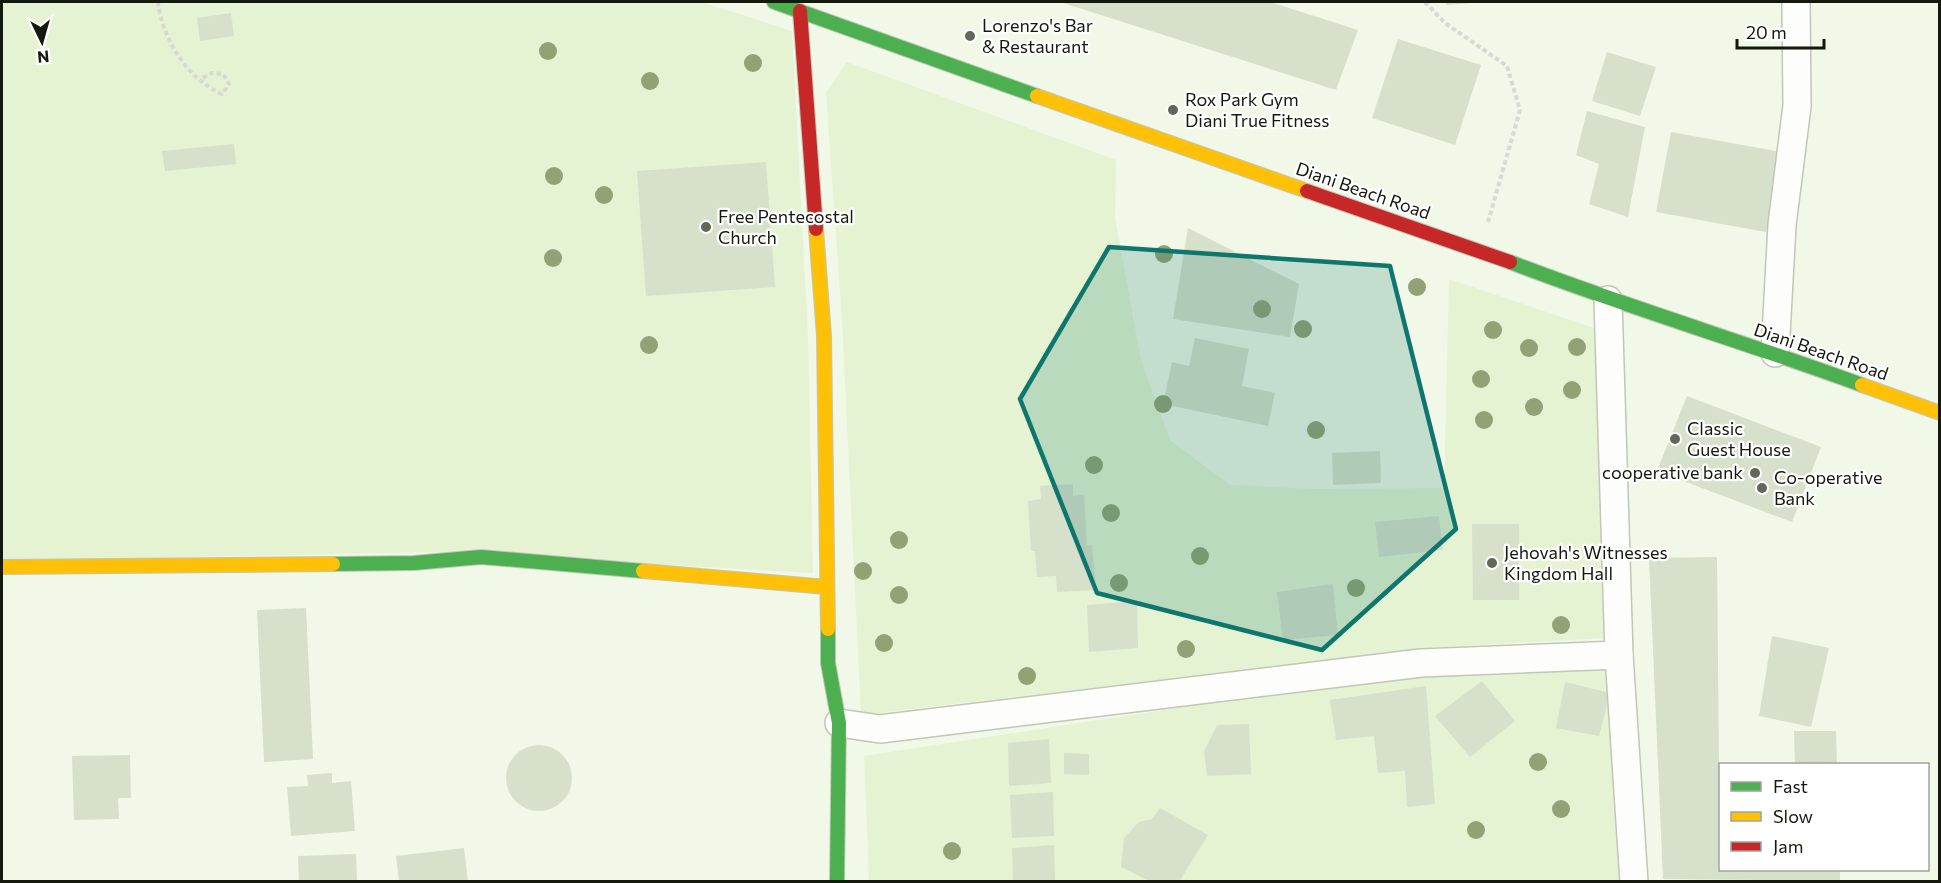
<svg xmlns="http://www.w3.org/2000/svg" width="1941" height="883" font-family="Commissioner,sans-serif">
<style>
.green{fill:#e5f3d3}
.building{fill:#d7e0cb}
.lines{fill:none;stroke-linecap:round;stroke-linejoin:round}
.street-casing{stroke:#c1c6b8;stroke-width:30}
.fast-casing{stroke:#c1c6b8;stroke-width:16}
.slow-casing{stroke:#c1c6b8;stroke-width:16}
.jam-casing{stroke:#c1c6b8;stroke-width:16}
.path{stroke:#d8d9d4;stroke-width:4;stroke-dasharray:4.5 3;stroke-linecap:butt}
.street{stroke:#fdfefb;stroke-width:27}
.fast{stroke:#4caf50;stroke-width:14}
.slow{stroke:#ffc107;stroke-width:14}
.jam{stroke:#c62828;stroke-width:14}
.tree{fill:#92a275}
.marked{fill:#0f766e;fill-opacity:0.2;stroke:#0f766e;stroke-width:4.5;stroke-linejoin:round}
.poi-dot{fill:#616759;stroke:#fff;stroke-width:2}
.labels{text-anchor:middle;stroke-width:4.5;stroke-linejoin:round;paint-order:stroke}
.poi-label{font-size:18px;fill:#14190d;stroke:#fff;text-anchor:start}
.street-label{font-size:18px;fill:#14190d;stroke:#fff}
</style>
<rect width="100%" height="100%" fill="#f1f8e7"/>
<!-- green -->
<g class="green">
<polygon points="2,2 702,2 792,31 808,335 813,573 432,552 2,561"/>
<polygon points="847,62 1116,160 1115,217 1141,360 1170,440 1230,485 1313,489 1444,488 1449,279 1609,333 1605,638 1440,647 861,715 842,321 826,93"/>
<polygon points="1611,669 1622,881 869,881 864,756 1268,694 1424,675"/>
</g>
<!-- building -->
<g class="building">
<polygon points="1060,2 1270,2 1358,30 1336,90"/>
<polygon points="1446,2 1472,2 1472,3 1446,5"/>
<polygon points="231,13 234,36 200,41 197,18"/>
<polygon points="1398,39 1481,65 1455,145 1372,118"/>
<polygon points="1607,52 1656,67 1640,116 1592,101"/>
<polygon points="1587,111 1645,127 1628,217 1589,204 1599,164 1576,155"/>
<polygon points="1671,132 1781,152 1766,232 1656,212"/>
<polygon points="234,144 236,164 165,171 162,151"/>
<polygon points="766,162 775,287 646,296 637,171"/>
<polygon points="1188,228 1299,284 1290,337 1173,319"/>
<polygon points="1195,338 1249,349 1242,386 1275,393 1268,426 1163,404 1172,362 1189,366"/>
<polygon points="1687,396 1821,447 1792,522 1657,471"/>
<polygon points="1380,451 1381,483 1333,485 1332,453"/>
<polygon points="1073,484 1073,496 1084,495 1087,546 1092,545 1096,590 1057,592 1056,576 1037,577 1035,551 1031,551 1028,501 1041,499 1040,486"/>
<polygon points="1439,516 1443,550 1379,557 1375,522"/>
<polygon points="1472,524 1519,524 1519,600 1473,600"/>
<polygon points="1717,557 1720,870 1840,870 1840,881 1663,879 1649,558"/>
<polygon points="1333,584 1338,635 1283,640 1277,592"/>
<polygon points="1137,601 1138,648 1089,652 1087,605"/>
<polygon points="306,608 313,759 264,762 257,610"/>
<polygon points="1772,636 1829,648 1811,727 1759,716"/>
<polygon points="1482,681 1515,721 1470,757 1435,716"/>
<polygon points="1565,682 1610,693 1599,736 1556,728"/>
<polygon points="1426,686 1435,804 1407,807 1405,771 1378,773 1374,736 1336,740 1330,700"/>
<polygon points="1249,724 1251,774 1207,776 1204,751 1217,725"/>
<polygon points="1794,731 1836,731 1837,764 1795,764"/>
<polygon points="1049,739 1051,783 1009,786 1008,743"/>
<circle cx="539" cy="778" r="33"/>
<polygon points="1064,753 1089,754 1089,775 1064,774"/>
<polygon points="130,755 131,798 118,798 119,819 74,820 72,756"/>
<polygon points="332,773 332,783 351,781 355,831 291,836 287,787 308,786 307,775"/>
<polygon points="1053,792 1054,836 1012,838 1010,795"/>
<polygon points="1160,808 1208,835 1179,882 1151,882 1121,867 1124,838 1139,822 1152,819"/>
<polygon points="1054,845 1055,882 1013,882 1012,848"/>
<polygon points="464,848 468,882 399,882 396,856"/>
<polygon points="356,854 357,882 299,882 298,856"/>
</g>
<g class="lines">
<!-- street casing -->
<g class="street-casing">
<g id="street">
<polyline points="1608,300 1619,655 1634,882"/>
<polyline points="1775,353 1782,225 1797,106 1796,2"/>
<polyline points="839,723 880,729 1421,663 1619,655"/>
</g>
</g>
<!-- fast casing -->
<g class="fast-casing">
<g id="fast">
<polyline points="774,2 1037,96"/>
<path d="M1510 262C1626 307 1745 342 1862 385"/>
<polyline points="333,564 414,563 481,557 643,571"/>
<polyline points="828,629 828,663 839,723 837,882"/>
</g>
</g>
<!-- slow casing -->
<g class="slow-casing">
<g id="slow">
<polyline points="1037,96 1307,191"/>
<polyline points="816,229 824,336 828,629"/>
<polyline points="1862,385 1940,413"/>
<polyline points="2,567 333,564"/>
<polyline points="643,571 827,587"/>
</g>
</g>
<!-- jam casing -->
<g class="jam-casing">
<g id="jam">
<polyline points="800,11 816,229"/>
<polyline points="1307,191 1510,262"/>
</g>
</g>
<!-- path -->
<g class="path">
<path d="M158 2C162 38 187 79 222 94L229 84 223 74 212 73 200 79"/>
<polyline points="1425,2 1445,23 1507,66 1520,110 1488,222"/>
</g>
<!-- street -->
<use href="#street" class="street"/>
<!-- fast -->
<use href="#fast" class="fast"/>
<!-- slow -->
<use href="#slow" class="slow"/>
<!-- jam -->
<use href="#jam" class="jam"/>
</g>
<!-- trees -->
<g class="tree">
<circle cx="548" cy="51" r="9"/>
<circle cx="753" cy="63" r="9"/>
<circle cx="650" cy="81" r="9"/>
<circle cx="554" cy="176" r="9"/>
<circle cx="604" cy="195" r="9"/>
<circle cx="1164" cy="254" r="9"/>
<circle cx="553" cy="258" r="9"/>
<circle cx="1417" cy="287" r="9"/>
<circle cx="1262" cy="309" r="9"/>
<circle cx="1303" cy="329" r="9"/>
<circle cx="1493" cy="330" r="9"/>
<circle cx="649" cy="345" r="9"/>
<circle cx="1577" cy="347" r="9"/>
<circle cx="1529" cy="348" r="9"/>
<circle cx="1481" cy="379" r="9"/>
<circle cx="1572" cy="390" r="9"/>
<circle cx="1163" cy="404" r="9"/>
<circle cx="1534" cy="407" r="9"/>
<circle cx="1484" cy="420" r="9"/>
<circle cx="1316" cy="430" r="9"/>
<circle cx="1094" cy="465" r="9"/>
<circle cx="1111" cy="513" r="9"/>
<circle cx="899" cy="540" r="9"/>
<circle cx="1200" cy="556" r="9"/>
<circle cx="863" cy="571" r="9"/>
<circle cx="1119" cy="583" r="9"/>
<circle cx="1356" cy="588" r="9"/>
<circle cx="899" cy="595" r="9"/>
<circle cx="1561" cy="625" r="9"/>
<circle cx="884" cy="643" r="9"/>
<circle cx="1186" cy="649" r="9"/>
<circle cx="1027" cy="676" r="9"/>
<circle cx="1538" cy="762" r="9"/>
<circle cx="1561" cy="809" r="9"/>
<circle cx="1476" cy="830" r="9"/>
<circle cx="952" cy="851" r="9"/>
</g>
<!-- marked area -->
<path class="marked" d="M1109 247 1390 266 1456 529 1322 650 1097 593 1020 399Z"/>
<!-- markers -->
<g class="poi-dot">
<circle cx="970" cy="36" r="6"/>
<circle cx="1173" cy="110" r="6"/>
<circle cx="706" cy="227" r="6"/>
<circle cx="1675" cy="439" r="6"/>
<circle cx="1755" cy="473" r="6"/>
<circle cx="1762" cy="488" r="6"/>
<circle cx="1492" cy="563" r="6"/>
</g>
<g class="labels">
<!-- poi labels -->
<g class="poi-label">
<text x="982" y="32">Lorenzo's Bar<tspan x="982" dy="21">&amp; Restaurant</tspan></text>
<text x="1185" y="106">Rox Park Gym<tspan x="1185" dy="21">Diani True Fitness</tspan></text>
<text x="718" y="223">Free Pentecostal<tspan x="718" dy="21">Church</tspan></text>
<text x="1687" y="435">Classic<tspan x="1687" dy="21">Guest House</tspan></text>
<text x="1743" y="479" text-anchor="end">cooperative bank</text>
<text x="1774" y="484">Co-operative<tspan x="1774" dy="21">Bank</tspan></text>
<text x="1504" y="559">Jehovah's Witnesses<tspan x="1504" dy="21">Kingdom Hall</tspan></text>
</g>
<!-- street labels -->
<g class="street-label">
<text transform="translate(1363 191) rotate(19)" y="6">Diani Beach Road</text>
<text transform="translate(1821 352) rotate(19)" y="6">Diani Beach Road</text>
</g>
</g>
<!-- border -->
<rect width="1941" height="883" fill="none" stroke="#14190d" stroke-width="6"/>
<!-- legend -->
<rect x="1719" y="763" width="210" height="108" fill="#ffffff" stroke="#a1a39e" stroke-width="1.5"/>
<rect x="1731" y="782" width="30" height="9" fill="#4caf50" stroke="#a1a39e" stroke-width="1.5"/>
<text x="1773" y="793" font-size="18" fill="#14190d">Fast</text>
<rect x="1731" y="812" width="30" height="9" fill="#ffc107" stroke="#a1a39e" stroke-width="1.5"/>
<text x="1773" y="823" font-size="18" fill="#14190d">Slow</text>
<rect x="1731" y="842" width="30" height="9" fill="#c62828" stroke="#a1a39e" stroke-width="1.5"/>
<text x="1773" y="853" font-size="18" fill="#14190d">Jam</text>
<!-- north arrow -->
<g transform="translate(42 42) rotate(175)" stroke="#ffffff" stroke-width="4.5" paint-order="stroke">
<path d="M0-4.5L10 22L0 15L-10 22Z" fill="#14190d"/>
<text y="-9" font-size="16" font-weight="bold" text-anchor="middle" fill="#14190d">N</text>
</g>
<!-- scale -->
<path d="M1737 39v9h87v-9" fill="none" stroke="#14190d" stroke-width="3"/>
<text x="1746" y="39" font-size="18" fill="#14190d" stroke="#ffffff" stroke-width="4.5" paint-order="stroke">20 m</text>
</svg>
